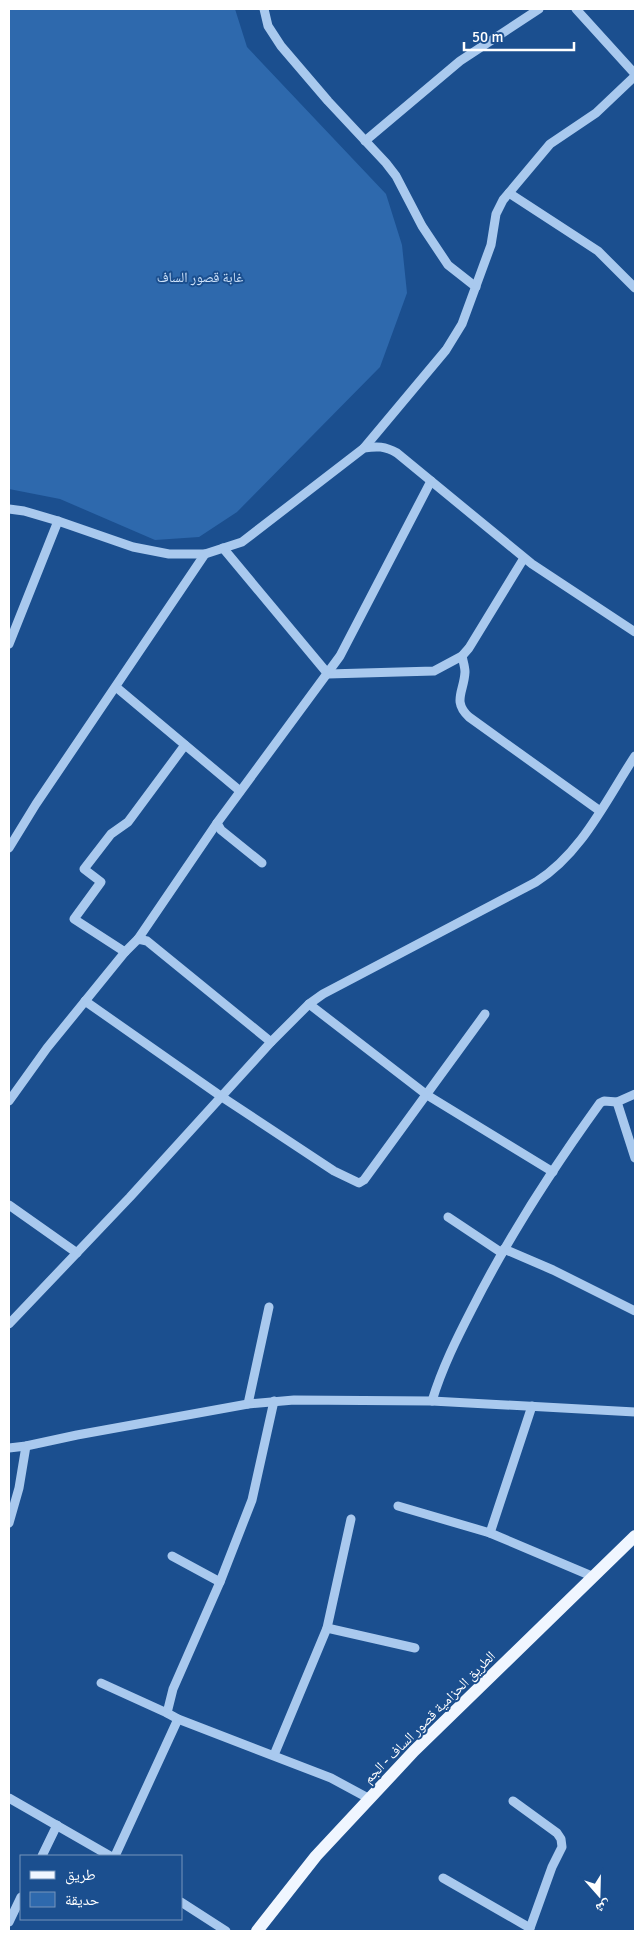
<svg xmlns="http://www.w3.org/2000/svg" width="644" height="1940" font-family="Signika,'Noto Naskh Arabic',sans-serif">
<style>
.green{fill:#2e69ad}
.lines{fill:none;stroke-linecap:round;stroke-linejoin:round}
.minor{stroke:#a9c9ee;stroke-width:9}
.major{stroke:#f0f6ff;stroke-width:12}
.labels{text-anchor:middle;stroke-width:4;stroke-linejoin:round;paint-order:stroke}
.park-label{font-size:14px;fill:#cfe3fa;stroke:#1b4f8f}
.street-label{font-size:14px;fill:#fff;stroke:#1b4f8f}
</style>
<rect width="100%" height="100%" fill="#1b4f8f"/>
<!-- green -->
<polygon class="green" points="9,9 235,9 247,47 386,194 402,245 407,293 380,367 237,512 199,537 155,540 60,499 9,489"/>
<g class="lines">
<!-- minor -->
<g class="minor">
<polyline points="264,9 268,26 281,46 328,101 386,163 396,176 422,226 448,265 476,287"/>
<polyline points="576,9 635,74"/>
<polyline points="365,141 460,61 539,9"/>
<polyline points="509,193 598,251 635,288"/>
<polyline points="364,448 446,350 462,324 491,245 496,214 503,200 550,144 596,113 635,76"/>
<path d="M9 509 24 511 58 521 133 547 169 554H205L242 542 364 448C377 446 385 446 397 453L532 564 635 632"/>
<polyline points="223,548 328,674 434,671 462,656 469,648 524,558"/>
<polyline points="9,644 58,521"/>
<path d="M462 656C463 661 465 667 465 672 464 692 452 701 469 717L600 811"/>
<polyline points="116,687 240,791"/>
<polyline points="9,848 36,804 205,554"/>
<polyline points="262,863 221,830 217,823 340,656 431,481"/>
<polyline points="138,939 217,823"/>
<polyline points="125,952 74,919 101,882 84,869 111,834 128,822 185,745"/>
<polyline points="85,1001 222,1097 334,1171 359,1183 364,1180 485,1014"/>
<polyline points="309,1004 427,1095 553,1172"/>
<polyline points="9,1101 47,1048 125,952 138,939 147,941 271,1042"/>
<polyline points="617,1102 635,1158"/>
<polyline points="9,1205 77,1253"/>
<polyline points="448,1217 502,1253"/>
<polyline points="504,1249 553,1270 635,1311"/>
<path d="M9 1324 130 1197 271 1042 309 1004 323 994 536 882C582 853 606 800 635 756"/>
<polyline points="274,1401 252,1500 220,1582 173,1689 167,1713 178,1719 331,1778 368,1798"/>
<path d="M432 1401C442 1368 457 1338 473 1307 509 1236 553 1168 600 1103L604 1101 617 1102 635 1094"/>
<polyline points="248,1404 269,1307"/>
<polyline points="532,1406 490,1533 594,1577"/>
<polyline points="9,1448 26,1446 77,1435 248,1404 294,1400 432,1401 635,1412"/>
<polyline points="398,1506 490,1533"/>
<polyline points="9,1523 19,1488 26,1446"/>
<polyline points="172,1556 220,1582"/>
<polyline points="327,1628 415,1648"/>
<polyline points="101,1683 167,1713"/>
<polyline points="274,1755 327,1628 351,1519"/>
<polyline points="9,1798 110,1856"/>
<polyline points="513,1801 557,1833 561,1839 562,1847 552,1867 529,1931"/>
<polyline points="42,1856 57,1825"/>
<polyline points="115,1856 178,1719"/>
<polyline points="443,1878 530,1928"/>
<polyline points="181,1902 226,1931"/>
<polyline points="9,1922 21,1897"/>
</g>
<!-- major -->
<polyline class="major" points="257,1931 316,1856 414,1751 635,1536"/>
</g>
<g class="labels">
<!-- park labels -->
<g class="park-label">
<text x="200" y="282">غابة قصور الساف</text>
</g>
<!-- street labels -->
<g class="street-label">
<text transform="translate(429 1717) rotate(-45)" y="5">الطريق الحزامية قصور الساف - الجم</text>
</g>
</g>
<!-- border -->
<rect width="644" height="1940" fill="none" stroke="#ffffff" stroke-width="20"/>
<!-- legend -->
<rect x="20" y="1855" width="162" height="65" fill="#1b4f8f" stroke="#7695bc"/>
<rect x="30" y="1871" width="25" height="8" fill="#f0f6ff" stroke="#7695bc"/>
<text x="65" y="1880" font-size="15" fill="#ffffff">طريق</text>
<rect x="30" y="1892" width="25" height="15" fill="#2e69ad" stroke="#7695bc"/>
<text x="65" y="1905" font-size="15" fill="#ffffff">حديقة</text>
<!-- north arrow -->
<g transform="translate(599 1895) rotate(160)" stroke="#1b4f8f" stroke-width="4" paint-order="stroke">
<path d="M0-4L9 19L0 12L-9 19Z" fill="#ffffff"/>
<text y="-8" font-size="14" font-weight="bold" text-anchor="middle" fill="#ffffff">ش</text>
</g>
<!-- scale -->
<path d="M464 42v8h110v-8" fill="none" stroke="#ffffff" stroke-width="2.5"/>
<text x="472" y="42" font-size="15" fill="#ffffff" stroke="#1b4f8f" stroke-width="4" paint-order="stroke">50 m</text>
</svg>
